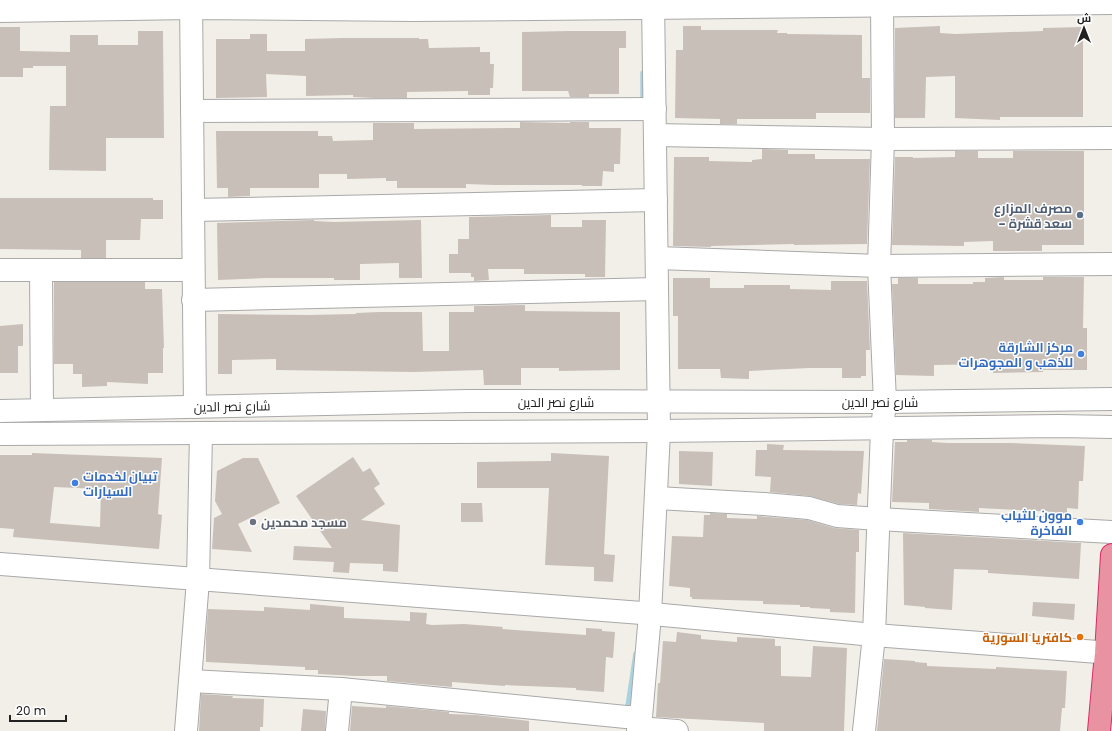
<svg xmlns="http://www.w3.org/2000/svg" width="1112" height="731" font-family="Poppins,Cairo,sans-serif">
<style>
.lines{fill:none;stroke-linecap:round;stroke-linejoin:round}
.stream{stroke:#aad3df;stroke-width:5.5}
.building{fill:#c7bfb8;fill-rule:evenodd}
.minor-casing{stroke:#a9a9a9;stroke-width:24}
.highway-casing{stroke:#dc2a67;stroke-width:24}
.minor{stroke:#fff;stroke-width:22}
.highway{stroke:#e892a2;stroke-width:22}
.service-dot{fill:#5c6f8a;stroke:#fff;stroke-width:1.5}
.shop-dot{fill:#3f7fe0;stroke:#fff;stroke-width:1.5}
.worship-dot{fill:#6b7280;stroke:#fff;stroke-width:1.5}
.food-dot{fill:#e8710a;stroke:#fff;stroke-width:1.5}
.labels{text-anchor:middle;stroke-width:3;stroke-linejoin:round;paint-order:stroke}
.service-label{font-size:13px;font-weight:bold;fill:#4e5e75;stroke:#fff;text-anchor:end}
.shop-label{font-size:13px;font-weight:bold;fill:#366cbe;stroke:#fff;text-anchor:end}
.street-label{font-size:13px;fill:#222;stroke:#fff}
.worship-label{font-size:13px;font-weight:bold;fill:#5b616d;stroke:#fff;text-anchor:start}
.food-label{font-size:13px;font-weight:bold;fill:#c56008;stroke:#fff;text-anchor:end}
</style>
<rect width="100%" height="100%" fill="#f2efe9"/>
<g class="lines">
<!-- stream -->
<g class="stream">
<polyline points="643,104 643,73"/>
<polyline points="627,713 636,654"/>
</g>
</g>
<!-- building -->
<g class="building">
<polygon points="683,26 701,26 701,30 778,30 777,33 787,33 787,34 862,35 862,78 870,78 870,113 816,113 816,119 737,119 737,124 720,124 720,119 675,118 676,50 683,50"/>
<polygon points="940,26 940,33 955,34 1043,31 1043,28 1083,27 1083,117 1000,117 1000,120 955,118 955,76 926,77 925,118 895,118 895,28"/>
<polygon points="0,27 20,27 20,51 70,52 70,35 98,35 98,45 138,45 138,31 163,31 164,138 106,138 106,171 49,170 50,106 66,106 66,66 33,66 33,68 23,68 23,77 0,77"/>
<polygon points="569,31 626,31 626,48 619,48 619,94 589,94 589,97 570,97 568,91 522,91 522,32"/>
<polygon points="250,34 267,34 267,51 305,51 305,39 342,38 419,38 419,39 428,39 429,48 480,47 480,52 490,52 490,64 494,64 493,88 490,88 490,95 468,95 468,91 407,92 407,98 373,98 353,97 353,95 306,96 306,76 266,74 267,97 216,98 216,39 250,39"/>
<polygon points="520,122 570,123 570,122 589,122 589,128 621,128 620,164 614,164 614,172 603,171 602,186 582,186 582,185 494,185 466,184 466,188 397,188 397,181 386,181 386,178 347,179 347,174 319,174 319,188 250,188 250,196 228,197 228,188 217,188 216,131 318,131 318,136 332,136 333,141 373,140 373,123 414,123 414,129 520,128"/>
<polygon points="762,149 788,150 788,154 815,154 815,159 870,159 867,244 794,245 794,244 711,246 711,247 673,246 674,157 709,157 709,161 752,162 752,160 762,159"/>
<polygon points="955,151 978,151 978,158 1013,158 1013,151 1084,151 1084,245 1042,245 1042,251 993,251 993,241 964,242 964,246 892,245 895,157 913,157 913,158 955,157"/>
<polygon points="0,198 153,198 153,200 163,200 163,219 141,219 140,240 106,240 106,258 81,258 81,250 0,249"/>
<polygon points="551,215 551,227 582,227 582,220 606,220 605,277 585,277 585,274 524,274 524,269 488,269 489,280 474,281 474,277 471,277 471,273 449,273 449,254 458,254 458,239 469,239 469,217"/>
<polygon points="314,220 314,221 334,222 421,220 422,278 399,278 399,263 360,264 360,280 334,280 334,278 266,278 218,280 217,223"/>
<polygon points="1004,277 1004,280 1043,280 1043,277 1084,277 1083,328 1087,328 1087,370 1043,370 1043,372 993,373 993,364 934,365 934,376 896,375 892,284 898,284 898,278 918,278 918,284 973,284 973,282 985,282 985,278"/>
<polygon points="673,278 710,278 710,288 744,288 744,285 790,285 790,289 831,290 831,281 867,281 870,350 866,350 866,376 861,376 861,378 842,378 842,368 809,368 749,371 749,379 721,378 720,369 678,369 678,316 673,316"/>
<polygon points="54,282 145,282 145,289 162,289 164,348 163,348 163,373 148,373 148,384 107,382 107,386 82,387 82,374 73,374 73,364 54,364"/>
<polygon points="525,305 525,311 620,312 620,370 559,371 559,368 521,368 521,385 484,385 483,370 413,372 276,370 276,359 232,360 232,374 218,374 218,314 308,315 356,314 356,313 380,312 422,312 423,351 449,351 449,312 474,312 474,306"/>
<polygon points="23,324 23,346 18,346 18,373 0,373 0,326"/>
<polygon points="907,440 932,440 932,442 948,443 1010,443 1085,446 1083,481 1079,481 1078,509 1067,508 1067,517 1054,516 1054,512 1019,510 979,508 979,512 929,509 929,503 892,502 895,442 907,442"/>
<polygon points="767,444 784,445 783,450 864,451 861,494 858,493 857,505 839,504 810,496 770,492 771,477 755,476 756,450 767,450"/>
<polygon points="679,451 713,452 712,486 679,484"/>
<path d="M32 453 162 458 158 514 162 515 159 549 13 537 14 529 0 528V455H32ZM54 487 101 489 100 527 50 523Z"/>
<polygon points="551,453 609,456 604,554 615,555 613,582 594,581 594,567 545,565 549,488 477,488 477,462 551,461"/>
<polygon points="353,457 363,472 370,468 380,484 374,488 385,504 361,520 400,525 398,572 383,571 383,564 350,563 349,573 333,572 334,562 293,560 294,546 332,548 296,496"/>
<polygon points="243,458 258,458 280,503 238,524 252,552 212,549 214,518 222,514 215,501 217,471"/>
<polygon points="461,503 482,503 483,522 461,522"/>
<polygon points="710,513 727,514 727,518 757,519 757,516 807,520 834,528 859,530 859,552 856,552 855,613 830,612 830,609 810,608 810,607 800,607 800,605 763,604 763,601 692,599 692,597 690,597 690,588 669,586 672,536 703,537 704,515 710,515"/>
<polygon points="903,533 1081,543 1079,579 988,573 988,570 954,569 952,610 925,608 925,607 904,605"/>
<polygon points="1033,602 1075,604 1074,620 1032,616"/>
<polygon points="310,604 344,607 344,618 410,621 410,612 427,613 426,624 432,625 464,624 503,627 502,629 586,635 586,628 602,629 602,631 615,632 613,658 606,657 604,692 576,690 576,688 505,685 505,686 452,682 452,687 387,681 387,676 355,676 318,674 318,670 305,670 305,667 206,662 206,637 208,609 264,611 264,607 310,610"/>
<polygon points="677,632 701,635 701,639 737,642 737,637 775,639 775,646 781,646 781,676 811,677 813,646 847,648 844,731 764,731 764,723 656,717 658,683 660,683 663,641 676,642"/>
<polygon points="884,659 915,661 915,662 927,663 927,666 996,669 996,667 1067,671 1065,708 1062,708 1060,731 877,731"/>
<polygon points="201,694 233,696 232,698 264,699 263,727 260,727 260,731 199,731"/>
<polygon points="352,706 386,708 386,706 449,712 449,714 476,715 529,721 529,731 350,731"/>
<polygon points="303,709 326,711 325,731 301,731"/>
</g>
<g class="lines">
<!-- minor casing -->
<g class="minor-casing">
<g id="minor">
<polyline points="191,0 195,407"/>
<polyline points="0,11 191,8 413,10 643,8 1112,3"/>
<polyline points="192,111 655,109"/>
<polyline points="655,135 883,139 1112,138"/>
<polyline points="193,210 656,200"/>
<polyline points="657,258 879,266 1112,264"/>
<polyline points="0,270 193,270"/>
<polyline points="41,271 42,410"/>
<polyline points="193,300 657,289"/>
<polyline points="0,411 468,401 885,402 1112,399"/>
<polyline points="0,434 659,431 1059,426 1112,427"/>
<polyline points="657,498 764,504 809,508 837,516 878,519 1112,532"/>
<polyline points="0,564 642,613 874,635 1112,653"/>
<polyline points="191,681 341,689 626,717 641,717"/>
<polyline points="638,728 677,731"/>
<polyline points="186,731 198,580 201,433"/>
<polyline points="337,731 341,689"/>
<polyline points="638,731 641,717 650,615 659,431 653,0"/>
<polyline points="864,731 874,635 882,429 885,402 879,266 883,139 882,0"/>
</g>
</g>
<!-- highway casing -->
<g class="highway-casing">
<polyline id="highway" points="1099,731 1106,653 1112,555"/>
</g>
<!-- minor -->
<use href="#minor" class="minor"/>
<!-- highway -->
<use href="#highway" class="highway"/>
</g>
<!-- markers -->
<circle class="service-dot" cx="1080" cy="215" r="4"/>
<g class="shop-dot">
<circle cx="1081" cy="354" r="4"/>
<circle cx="75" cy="483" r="4"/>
<circle cx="1080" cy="522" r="4"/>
</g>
<circle class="worship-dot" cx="253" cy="522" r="4"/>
<circle class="food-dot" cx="1080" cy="637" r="4"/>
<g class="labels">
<!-- service labels -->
<g class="service-label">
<text x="1072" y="213">مصرف المزارع<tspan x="1072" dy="15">- سعد قشرة</tspan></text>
</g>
<!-- shop labels -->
<g class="shop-label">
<text x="1073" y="352">مركز الشارقة<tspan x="1073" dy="15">للذهب و المجوهرات</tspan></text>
<text x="83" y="481" text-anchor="start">تبيان لخدمات<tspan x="83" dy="15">السيارات</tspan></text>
<text x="1072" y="520">موون للثياب<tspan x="1072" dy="15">الفاخرة</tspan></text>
</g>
<!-- street labels -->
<g class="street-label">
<text x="556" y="407">شارع نصر الدين</text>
<text x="880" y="407">شارع نصر الدين</text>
<text transform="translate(232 406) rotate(-1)" y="5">شارع نصر الدين</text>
</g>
<!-- worship labels -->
<g class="worship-label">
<text x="261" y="527">مسجد محمدين</text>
</g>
<!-- food labels -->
<g class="food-label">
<text x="1072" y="642">كافتريا السورية</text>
</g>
</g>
<!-- north arrow -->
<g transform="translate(1084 28)" stroke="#ffffff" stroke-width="3" paint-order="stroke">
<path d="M0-3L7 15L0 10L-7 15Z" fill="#222222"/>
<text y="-6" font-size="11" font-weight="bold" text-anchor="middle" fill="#222222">ش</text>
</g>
<!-- scale -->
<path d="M10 715v6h56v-6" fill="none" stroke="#222222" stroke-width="2"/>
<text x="16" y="715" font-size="12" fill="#222222" stroke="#ffffff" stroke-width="3" paint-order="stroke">20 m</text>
</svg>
